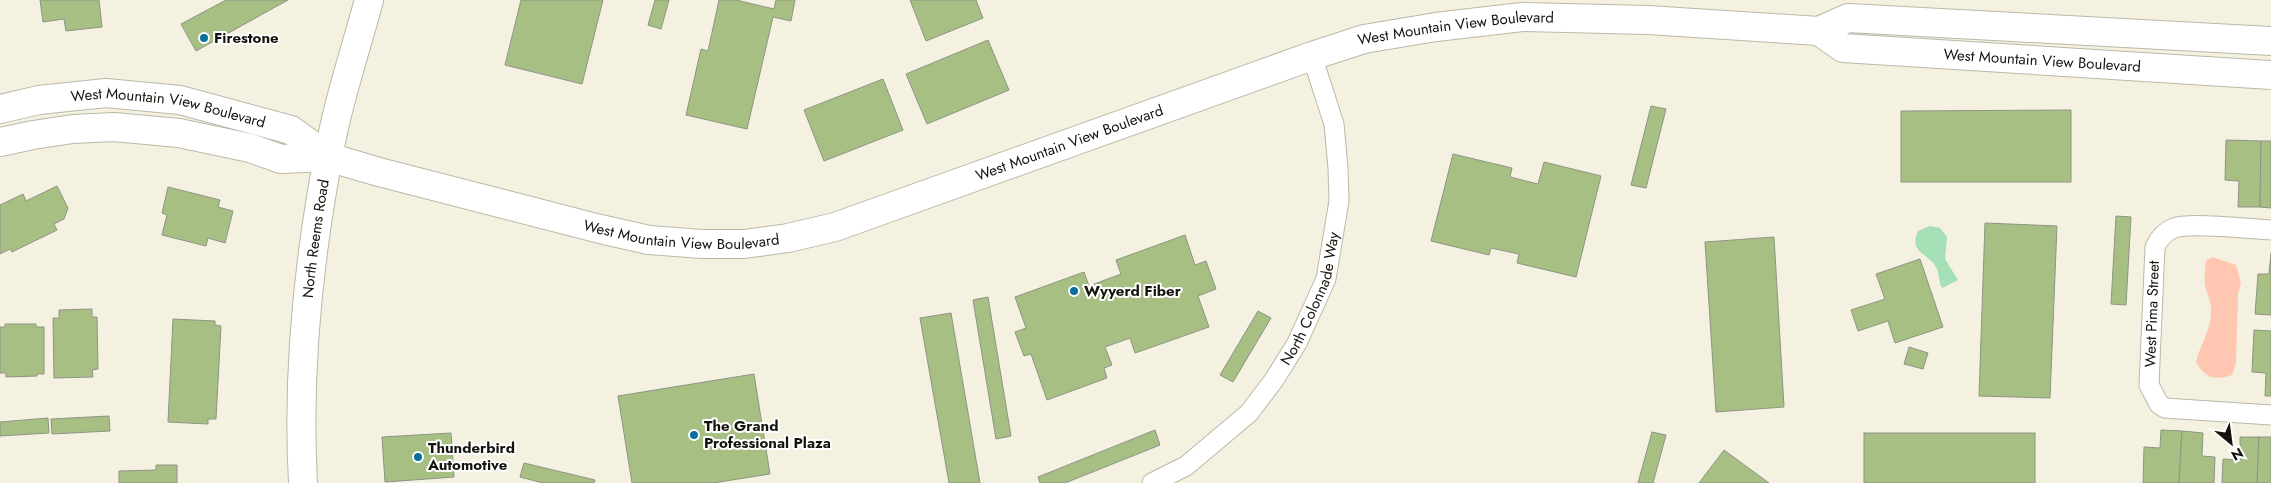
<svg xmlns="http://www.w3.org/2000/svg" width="2271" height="483" font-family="Jost,sans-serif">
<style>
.green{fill:#ffc7b2}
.water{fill:#a5dfb5}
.building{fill:#a8bf84;stroke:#8e9486}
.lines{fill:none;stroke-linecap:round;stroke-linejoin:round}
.street-casing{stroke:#bbb8a8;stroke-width:21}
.secondary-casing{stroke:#bbb8a8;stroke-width:30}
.street{stroke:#fff;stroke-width:19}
.secondary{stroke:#fff;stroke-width:28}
.poi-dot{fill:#0a709d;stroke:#fff;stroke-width:2}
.labels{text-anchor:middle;stroke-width:4;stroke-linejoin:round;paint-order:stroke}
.street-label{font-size:15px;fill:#14130d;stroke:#fff}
.poi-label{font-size:15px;font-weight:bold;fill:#14130d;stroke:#fff;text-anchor:start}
</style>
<rect width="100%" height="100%" fill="#f4f1e0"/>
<!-- green -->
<path class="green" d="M2212 257 2236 265 2241 283 2238 294 2236 363 2232 375C2214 381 2205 378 2196 362 2200 345 2211 330 2211 312 2212 302 2207 295 2205 285 2204 277 2205 269 2206 261Z"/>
<!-- water -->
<path class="water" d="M1930 226 1940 228 1947 237 1945 259 1958 280 1942 288C1939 282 1939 275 1937 269 1929 252 1908 254 1918 231Z"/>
<!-- building -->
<g class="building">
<polygon points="40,0 99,0 102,27 66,31 64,19 43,22"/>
<polygon points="226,0 288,0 196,51 181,24"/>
<polygon points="521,0 603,0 582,84 505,65"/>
<polygon points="655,0 669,0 661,29 648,25"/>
<polygon points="719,0 736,0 774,9 776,0 795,0 791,21 773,17 747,129 686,115 701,49 708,51"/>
<polygon points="910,0 976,0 983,18 926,41"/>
<polygon points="988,40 1009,90 927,124 906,74"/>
<polygon points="883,79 903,130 824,161 804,110"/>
<polygon points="1651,106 1666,109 1646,188 1631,185"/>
<polygon points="2071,110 2071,182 1901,182 1901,111"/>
<polygon points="2226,140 2261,141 2260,207 2238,207 2239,181 2225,180"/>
<polygon points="2261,141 2271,141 2271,208 2260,207"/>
<polygon points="1453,154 1512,168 1510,177 1538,184 1544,162 1601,176 1576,277 1517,263 1519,254 1491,248 1489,255 1431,241"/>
<polygon points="57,186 68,208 64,219 54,224 57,230 12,252 10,249 0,254 0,205 23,194 26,201"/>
<polygon points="168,187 220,200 218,207 233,211 225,243 208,238 206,246 162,235 167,215 162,213"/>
<polygon points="2116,216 2131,217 2126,305 2111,304"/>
<polygon points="1985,223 2057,226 2050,398 1979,396"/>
<polygon points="1185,235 1195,265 1206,261 1216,289 1198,296 1209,327 1135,353 1130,338 1105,347 1112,365 1104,368 1107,378 1047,400 1031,354 1024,356 1015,332 1026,328 1015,297 1084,272 1089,286 1121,274 1116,260"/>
<polygon points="1774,237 1784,407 1716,412 1705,242"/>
<polygon points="2271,253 2271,315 2255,314 2258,274 2269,274"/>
<polygon points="1920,259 1943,327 1895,343 1888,321 1858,331 1851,310 1885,299 1876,274"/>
<polygon points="988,297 1011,436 996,439 973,300"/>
<polygon points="92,309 92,317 97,317 98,369 92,370 93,377 54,378 53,318 59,318 59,310"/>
<polygon points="1258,311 1271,318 1233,382 1220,375"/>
<polygon points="951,313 980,483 949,483 920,318"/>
<polygon points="173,319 215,321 215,325 221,326 216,419 208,419 208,424 168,422"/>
<polygon points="5,324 36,324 36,327 44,327 44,374 37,374 37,376 6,377 6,373 0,373 0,327 5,327"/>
<polygon points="2254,330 2271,331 2271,396 2265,396 2266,373 2252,372"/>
<polygon points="1909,347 1928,353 1923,369 1904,364"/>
<polygon points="754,374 770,474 713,483 632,483 618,396"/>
<polygon points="109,416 110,431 52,434 51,419"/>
<polygon points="48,418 49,433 0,436 0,422"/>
<polygon points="1155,430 1160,445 1065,483 1040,483 1038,477"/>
<polygon points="2161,430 2182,431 2179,483 2143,483 2144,447 2160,448"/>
<polygon points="2182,431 2203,433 2202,456 2215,457 2214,483 2179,483"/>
<polygon points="1652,432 1666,435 1653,483 1638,483"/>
<polygon points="451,433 454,477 385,482 382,437"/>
<rect x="1864" y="433" width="171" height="50"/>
<polygon points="2240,437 2259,437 2257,483 2222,483 2223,459 2240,460"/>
<polygon points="2259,437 2271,437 2271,483 2257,483"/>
<polygon points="1724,450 1769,483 1699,483"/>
<polygon points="524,463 595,480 594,483 543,483 520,477"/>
<polygon points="156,465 177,465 177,483 119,483 119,471 156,470"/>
</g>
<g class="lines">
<!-- street casing -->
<g class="street-casing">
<g id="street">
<path d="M2271 230C2250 229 2190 222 2174 228 2164 232 2159 238 2155 247L2149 385 2159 404 2165 408 2271 415"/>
<path id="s1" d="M1152 483 1186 466 1249 413 1274 380 1297 343 1326 279 1339 201 1338 168 1334 124 1312 56"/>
</g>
</g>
<!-- secondary casing -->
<g class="secondary-casing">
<g id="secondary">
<path id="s2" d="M1819 31 1843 48 2271 75"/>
<path id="s3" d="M0 109 39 100 106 93 180 100 291 130 328 157 379 172 600 229 649 240 702 244H744L788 238 835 227 1312 56 1364 39 1436 27 1522 17 1648 20 1819 31 1848 18 2271 41"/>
<polyline points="0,142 33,135 73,129 114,127 179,133 250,148 281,159 328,157"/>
<path id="s4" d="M303 483C297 375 308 264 328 158 337 105 355 52 369 0"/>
</g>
</g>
<!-- street -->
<use href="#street" class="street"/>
<!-- secondary -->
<use href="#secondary" class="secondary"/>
</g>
<!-- markers -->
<g class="poi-dot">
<circle cx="204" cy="38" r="5"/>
<circle cx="1074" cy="291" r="5"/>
<circle cx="694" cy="435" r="5"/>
<circle cx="418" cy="457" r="5"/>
</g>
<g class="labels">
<!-- street labels -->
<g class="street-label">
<text dy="5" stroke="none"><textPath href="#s3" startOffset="1516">West Mountain View Boulevard</textPath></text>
<text dy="5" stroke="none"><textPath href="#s2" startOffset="229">West Mountain View Boulevard</textPath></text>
<text dy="5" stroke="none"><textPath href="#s3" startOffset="171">West Mountain View Boulevard</textPath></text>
<text dy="5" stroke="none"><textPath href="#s3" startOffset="1111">West Mountain View Boulevard</textPath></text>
<text dy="5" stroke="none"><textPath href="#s3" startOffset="706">West Mountain View Boulevard</textPath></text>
<text dy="5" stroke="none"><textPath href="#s4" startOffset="245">North Reems Road</textPath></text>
<text dy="5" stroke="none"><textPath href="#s1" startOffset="252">North Colonnade Way</textPath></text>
<text transform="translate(2152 314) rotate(-88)" y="5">West Pima Street</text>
</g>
<!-- poi labels -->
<g class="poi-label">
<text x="214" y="43">Firestone</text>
<text x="1084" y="296">Wyyerd Fiber</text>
<text x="704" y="431">The Grand<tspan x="704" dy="17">Professional Plaza</tspan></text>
<text x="428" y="453">Thunderbird<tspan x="428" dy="17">Automotive</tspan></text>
</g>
</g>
<!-- north arrow -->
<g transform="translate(2231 443) rotate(151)" stroke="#ffffff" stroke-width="4" paint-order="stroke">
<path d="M0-4L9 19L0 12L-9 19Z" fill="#14130d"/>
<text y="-8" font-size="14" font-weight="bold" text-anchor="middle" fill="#14130d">N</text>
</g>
</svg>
